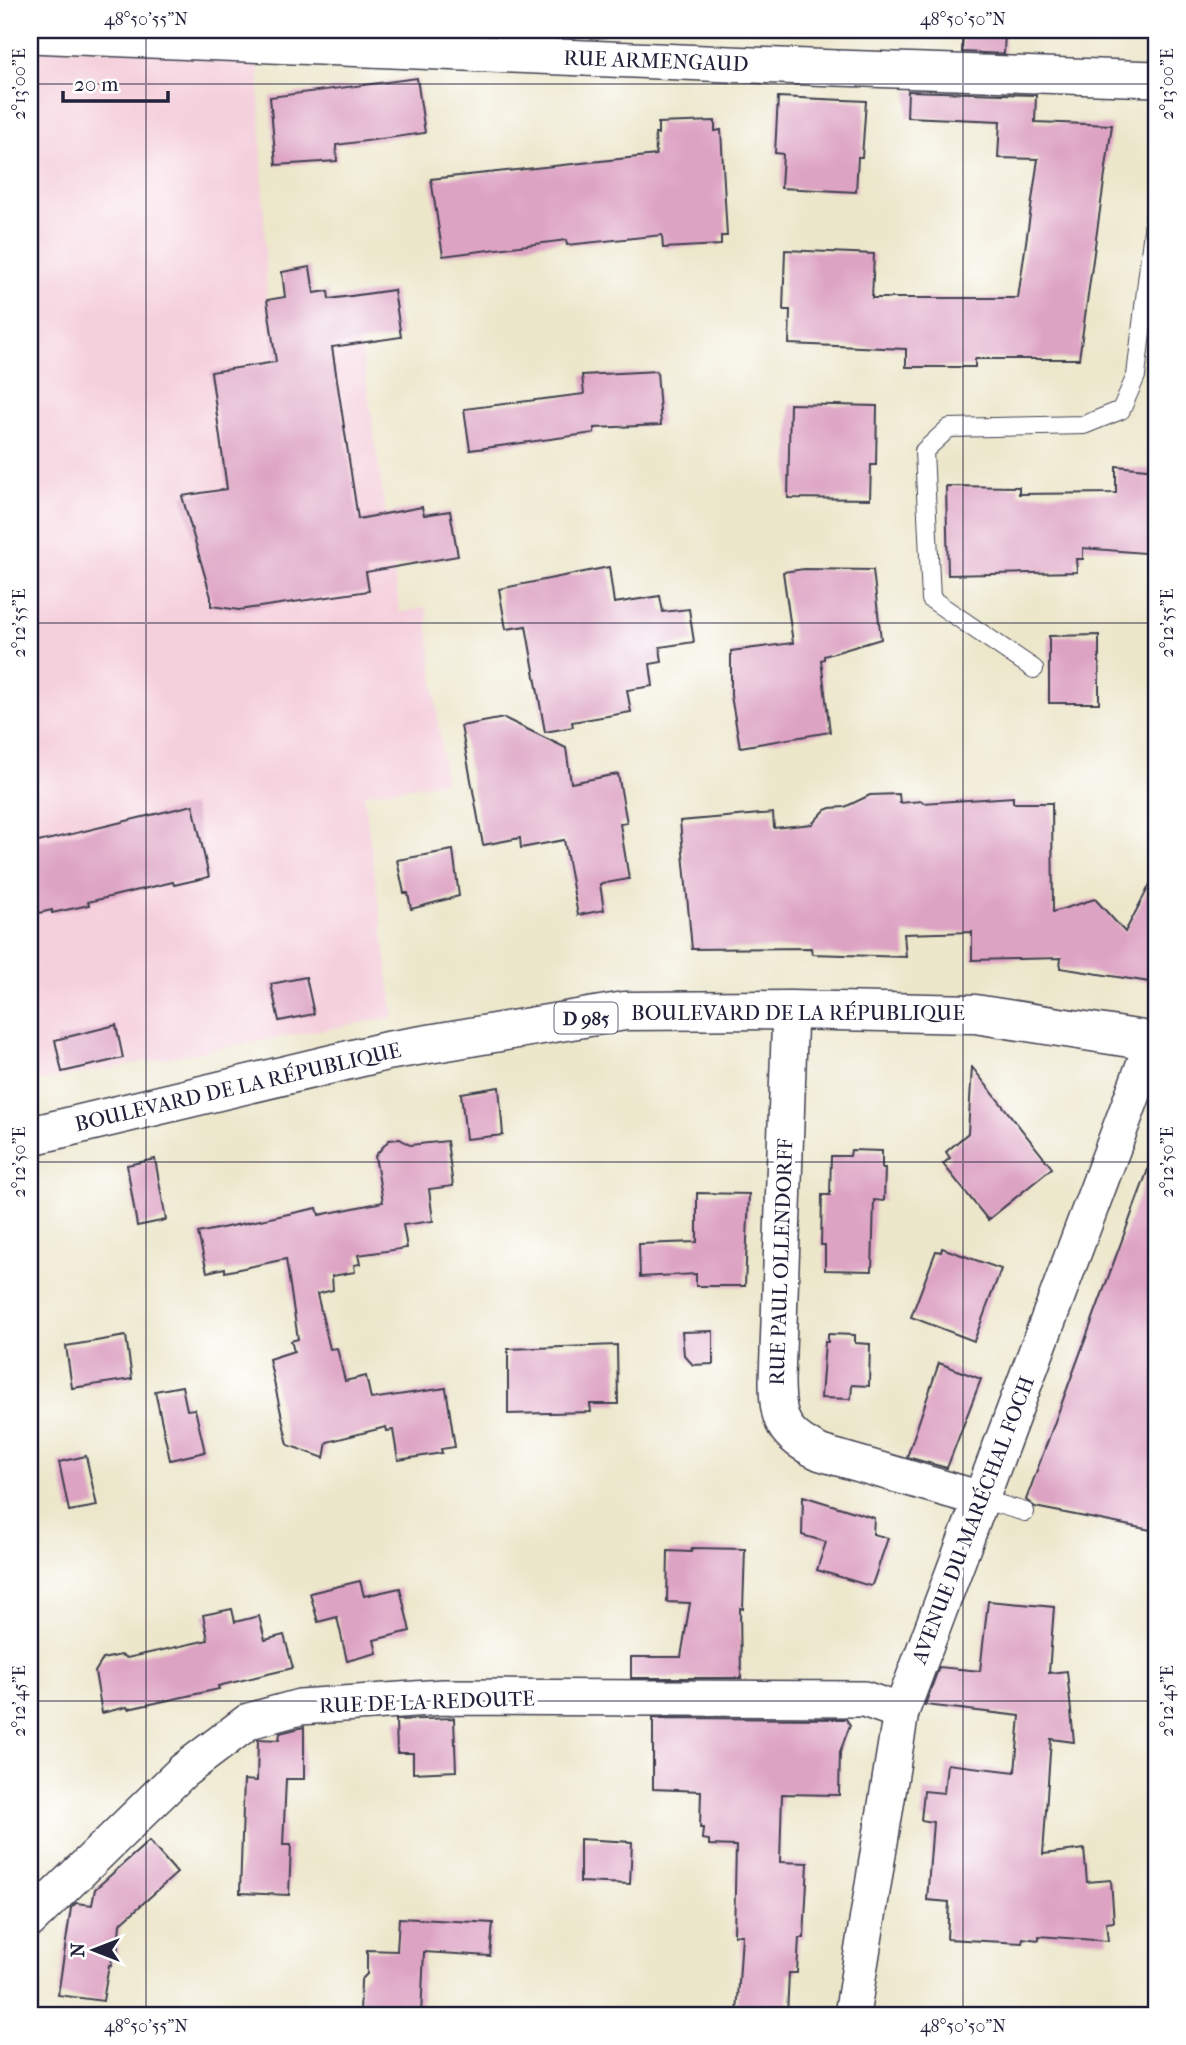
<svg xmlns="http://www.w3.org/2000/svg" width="1186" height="2045" font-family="'IM FELL French Canon',serif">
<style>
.built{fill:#f4cfdc}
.building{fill:#dda3c3}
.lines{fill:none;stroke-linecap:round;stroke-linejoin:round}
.lane-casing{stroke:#403f50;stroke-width:20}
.street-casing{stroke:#403f50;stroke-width:38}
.primary-casing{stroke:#403f50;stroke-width:41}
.lane{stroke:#fff;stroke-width:18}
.street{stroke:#fff;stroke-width:35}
.primary{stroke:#fff;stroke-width:38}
.ticks{fill:none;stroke:#22223b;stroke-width:2;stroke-opacity:0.45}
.labels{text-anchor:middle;stroke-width:7;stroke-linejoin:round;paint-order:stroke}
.shield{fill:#fff;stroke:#646476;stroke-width:2}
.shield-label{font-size:19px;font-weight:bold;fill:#22223b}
.street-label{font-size:21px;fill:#22223b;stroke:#fff}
.neatline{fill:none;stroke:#22223b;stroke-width:2.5}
.ticks-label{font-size:18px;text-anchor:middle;fill:#22223b}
</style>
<rect width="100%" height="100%" fill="#fff"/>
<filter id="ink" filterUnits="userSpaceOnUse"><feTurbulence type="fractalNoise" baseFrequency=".0143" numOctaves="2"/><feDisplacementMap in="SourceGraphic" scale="14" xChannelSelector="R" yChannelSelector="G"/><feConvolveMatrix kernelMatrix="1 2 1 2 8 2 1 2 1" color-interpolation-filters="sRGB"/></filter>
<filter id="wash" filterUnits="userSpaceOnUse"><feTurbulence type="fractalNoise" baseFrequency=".00686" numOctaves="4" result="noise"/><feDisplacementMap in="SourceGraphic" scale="28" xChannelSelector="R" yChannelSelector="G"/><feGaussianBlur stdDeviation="1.57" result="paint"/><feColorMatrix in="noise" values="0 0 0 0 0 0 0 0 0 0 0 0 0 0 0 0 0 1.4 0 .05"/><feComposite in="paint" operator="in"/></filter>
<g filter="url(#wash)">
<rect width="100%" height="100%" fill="#ece6ca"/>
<!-- built -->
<polygon class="built" points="30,47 258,56 267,300 270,320 356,308 400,613 426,607 445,782 364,794 394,1017 30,1083"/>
<g id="blocks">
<!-- building -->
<g class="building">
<polygon points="963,30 1005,30 1004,54 962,52"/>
<polygon points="417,78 425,133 336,145 337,161 276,165 270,97"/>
<polygon points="908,91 1036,95 1035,122 1112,125 1079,359 975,359 975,367 906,367 906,349 789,344 790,310 783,310 785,250 874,254 872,298 1018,298 1038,159 998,158 1000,121 907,117"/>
<polygon points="778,97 866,101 862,157 858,157 856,192 781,188 783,154 775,153"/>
<polygon points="715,121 715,131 721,130 727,236 721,236 721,245 663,248 662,235 567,245 566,240 443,256 431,179 656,155 655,134 658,134 658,123"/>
<polygon points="310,267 314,293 328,291 329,299 394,290 401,337 332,347 358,519 422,507 424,515 450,511 458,556 366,572 369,591 239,610 211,606 211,597 182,496 227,489 211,372 276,362 267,300 285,297 282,272"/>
<polygon points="657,371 661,425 594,428 594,433 470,450 464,409 584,394 582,375"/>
<polygon points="790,404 877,406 876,465 871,465 870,499 788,498"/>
<polygon points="1116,466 1156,470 1156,554 1083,548 1083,559 1076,559 1077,572 948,575 946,486 1019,487 1019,494 1116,493"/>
<polygon points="609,567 614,603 660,596 663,612 689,609 694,642 660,647 662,662 650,664 653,686 627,690 631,712 572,722 573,727 545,732 526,626 506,629 499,589"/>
<polygon points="804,569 873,570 881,639 824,656 824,659 821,660 830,732 740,747 731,696 731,651 793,643 783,572"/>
<polygon points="1099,635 1099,703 1049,703 1049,636"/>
<polygon points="504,718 566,748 571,783 618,774 627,823 620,824 629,879 600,884 604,910 578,915 564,840 521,848 520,838 483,845 461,726"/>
<polygon points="899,794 900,803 922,801 923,803 1013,797 1013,803 1052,803 1053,912 1095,899 1125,932 1156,873 1156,983 1060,968 1061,958 972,960 972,932 904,934 906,957 812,954 811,948 692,949 680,821 773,813 774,828 812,824 825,810 830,808 845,807 870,795"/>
<polygon points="193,805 209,877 174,885 173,882 88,902 89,905 52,913 52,910 30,915 30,844"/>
<polygon points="453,850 459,896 411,909 408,893 404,893 397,860"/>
<polygon points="306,977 314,1014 279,1021 271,984"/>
<polygon points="116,1025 123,1058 62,1072 55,1040"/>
<polygon points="972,1067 1052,1168 988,1220 943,1164 950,1158 946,1152 968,1133"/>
<polygon points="499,1087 503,1135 466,1139 461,1093"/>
<polygon points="400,1139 410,1145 447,1141 453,1186 429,1189 433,1221 403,1225 407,1248 358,1255 360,1264 354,1265 355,1272 332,1276 333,1290 317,1294 330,1349 337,1348 345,1381 366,1376 371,1399 446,1388 455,1447 441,1449 442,1453 398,1460 393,1430 387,1431 386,1427 327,1442 324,1458 288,1445 269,1359 294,1351 291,1341 298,1339 286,1259 225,1272 225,1268 207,1272 198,1233 317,1208 319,1215 383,1202 375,1156 389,1140"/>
<polygon points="851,1150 882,1151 882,1168 885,1168 884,1201 874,1200 872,1271 825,1270 825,1245 821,1245 822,1195 830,1195 831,1156 850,1156"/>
<polygon points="1153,1156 1156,1157 1156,1531 1035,1507 1026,1500"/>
<polygon points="155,1159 166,1220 137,1226 127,1165"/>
<polygon points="697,1193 749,1194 745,1286 696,1286 696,1274 640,1277 639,1244 697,1242"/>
<polygon points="942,1248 1001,1269 974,1341 911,1317 936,1251 941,1252"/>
<polygon points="713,1331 713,1364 693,1365 684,1355 682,1332"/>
<polygon points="828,1334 855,1335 855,1343 870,1344 869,1386 852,1385 851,1399 821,1398 825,1342 828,1342"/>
<polygon points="126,1336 132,1379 72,1388 66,1346"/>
<polygon points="617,1345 618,1404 590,1404 591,1412 508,1414 508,1349"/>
<polygon points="939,1363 981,1379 947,1468 907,1457"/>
<polygon points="182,1386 187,1410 195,1409 205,1452 170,1460 155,1391"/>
<polygon points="86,1456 97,1506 69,1511 59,1462"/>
<polygon points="803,1496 874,1518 873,1534 888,1538 872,1585 870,1586 817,1570 826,1542 802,1535"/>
<polygon points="692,1548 745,1549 743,1609 740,1608 741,1678 631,1678 631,1657 681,1657 690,1603 667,1602 668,1551 691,1552"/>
<polygon points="360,1581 364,1596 400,1588 410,1631 374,1640 377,1653 347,1661 337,1617 318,1622 310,1593"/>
<polygon points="988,1601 1054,1607 1049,1673 1067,1671 1074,1742 1051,1739 1043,1854 1084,1849 1087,1882 1111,1880 1114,1922 1106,1923 1108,1941 1039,1936 1039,1940 1023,1938 1022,1943 947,1939 949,1902 927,1900 933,1822 921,1820 924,1791 944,1793 947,1764 1015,1772 1020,1716 925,1705 939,1667 980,1671"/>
<polygon points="232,1609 235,1622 259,1616 265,1640 284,1635 293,1668 218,1686 219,1689 128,1709 127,1707 102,1713 95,1672 103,1659 121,1655 127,1658 208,1640 203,1615"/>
<polygon points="454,1718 456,1771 413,1773 413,1753 397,1753 396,1720"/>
<polygon points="653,1718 846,1719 850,1725 840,1752 839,1795 782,1794 780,1862 808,1863 804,1938 799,1938 797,1973 789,1973 787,2015 737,2015 742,1935 734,1935 736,1846 709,1845 709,1840 702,1839 703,1828 700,1828 701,1791 653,1789"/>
<polygon points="304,1727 304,1779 286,1779 283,1845 291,1845 289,1895 240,1893 244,1780 257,1781 258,1739 279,1740 280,1733"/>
<polygon points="580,1839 632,1842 630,1884 580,1882"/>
<polygon points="149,1841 177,1873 120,1924 117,1957 112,1956 111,1966 109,1965 103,2001 58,1995 71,1908 76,1903 92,1905 95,1889"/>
<polygon points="399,1918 493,1923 490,1956 424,1952 421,2015 360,2015 361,1980 367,1974 367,1950 397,1951"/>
</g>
</g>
</g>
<g filter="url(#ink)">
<use href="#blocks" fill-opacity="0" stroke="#403f50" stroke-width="2"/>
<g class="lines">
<!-- lane casing -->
<g class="lane-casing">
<g id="lane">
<polyline points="1034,669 931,599 924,451 949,428 1084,425 1121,410 1136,376 1156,204"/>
<polyline points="981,1499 1025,1512"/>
</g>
</g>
<!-- street casing -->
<g class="street-casing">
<g id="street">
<polyline points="30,35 780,66 1156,79"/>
<path d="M790 1010 777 1380C777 1421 783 1435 821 1453L981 1499"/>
<polyline points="30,1920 183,1771 249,1721 300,1707 443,1697 864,1699 901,1712"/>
<polyline points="852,2015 901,1712 1153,1041 1156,1038"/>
</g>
</g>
<!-- primary casing -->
<g class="primary-casing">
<polyline id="primary" points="30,1136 387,1051 625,1011 790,1010 975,1014 1156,1042"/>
</g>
<!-- lane -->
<use href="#lane" class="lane"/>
<!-- street -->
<use href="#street" class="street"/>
<!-- primary -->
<use href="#primary" class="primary"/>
</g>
</g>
<!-- ticks -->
<path class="ticks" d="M146 30V2015M963 30V2015M30 84H1156M30 623H1156M30 1162H1156M30 1701H1156"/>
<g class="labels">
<!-- shield labels -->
<rect class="shield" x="554.5" y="1002.5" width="63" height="31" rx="5"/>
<g class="shield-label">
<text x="586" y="1025">D 985</text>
</g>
<!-- street labels -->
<g class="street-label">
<text transform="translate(656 61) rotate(2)" y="7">RUE ARMENGAUD</text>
<text x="798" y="1020">BOULEVARD DE LA RÉPUBLIQUE</text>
<text transform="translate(238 1087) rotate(-13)" y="7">BOULEVARD DE LA RÉPUBLIQUE</text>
<text transform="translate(781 1262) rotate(-88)" y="7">RUE PAUL OLLENDORFF</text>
<text transform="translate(973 1520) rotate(-69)" y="7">AVENUE DU MARÉCHAL FOCH</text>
<text transform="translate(427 1702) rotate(-2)" y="7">RUE DE LA REDOUTE</text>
</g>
</g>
<!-- margin -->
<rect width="1186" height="2045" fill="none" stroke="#fff" stroke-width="77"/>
<!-- north arrow -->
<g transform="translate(94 1950) rotate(270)" stroke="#ffffff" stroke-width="5" paint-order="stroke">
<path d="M0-5L12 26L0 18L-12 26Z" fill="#22223b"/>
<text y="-10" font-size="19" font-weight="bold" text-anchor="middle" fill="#22223b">N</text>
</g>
<!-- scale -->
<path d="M63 91v10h105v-10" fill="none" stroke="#22223b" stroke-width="3.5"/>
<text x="74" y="91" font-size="21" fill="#22223b" stroke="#ffffff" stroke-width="5" paint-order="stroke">20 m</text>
<rect x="38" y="38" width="1110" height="1969" class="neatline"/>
<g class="ticks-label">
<text x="146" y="25">48°50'55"N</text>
<text x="963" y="25">48°50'50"N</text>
<text transform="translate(1167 84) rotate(-90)" y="6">2°13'00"E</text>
<text transform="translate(19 84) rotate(-90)" y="6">2°13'00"E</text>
<text transform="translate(1167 623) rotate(-90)" y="6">2°12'55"E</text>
<text transform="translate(19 623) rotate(-90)" y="6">2°12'55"E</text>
<text transform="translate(1167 1162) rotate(-90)" y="6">2°12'50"E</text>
<text transform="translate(19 1162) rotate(-90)" y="6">2°12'50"E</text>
<text transform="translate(1167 1701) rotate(-90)" y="6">2°12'45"E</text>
<text transform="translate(19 1701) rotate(-90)" y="6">2°12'45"E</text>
<text x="146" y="2032">48°50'55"N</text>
<text x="963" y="2032">48°50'50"N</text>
</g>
</svg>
